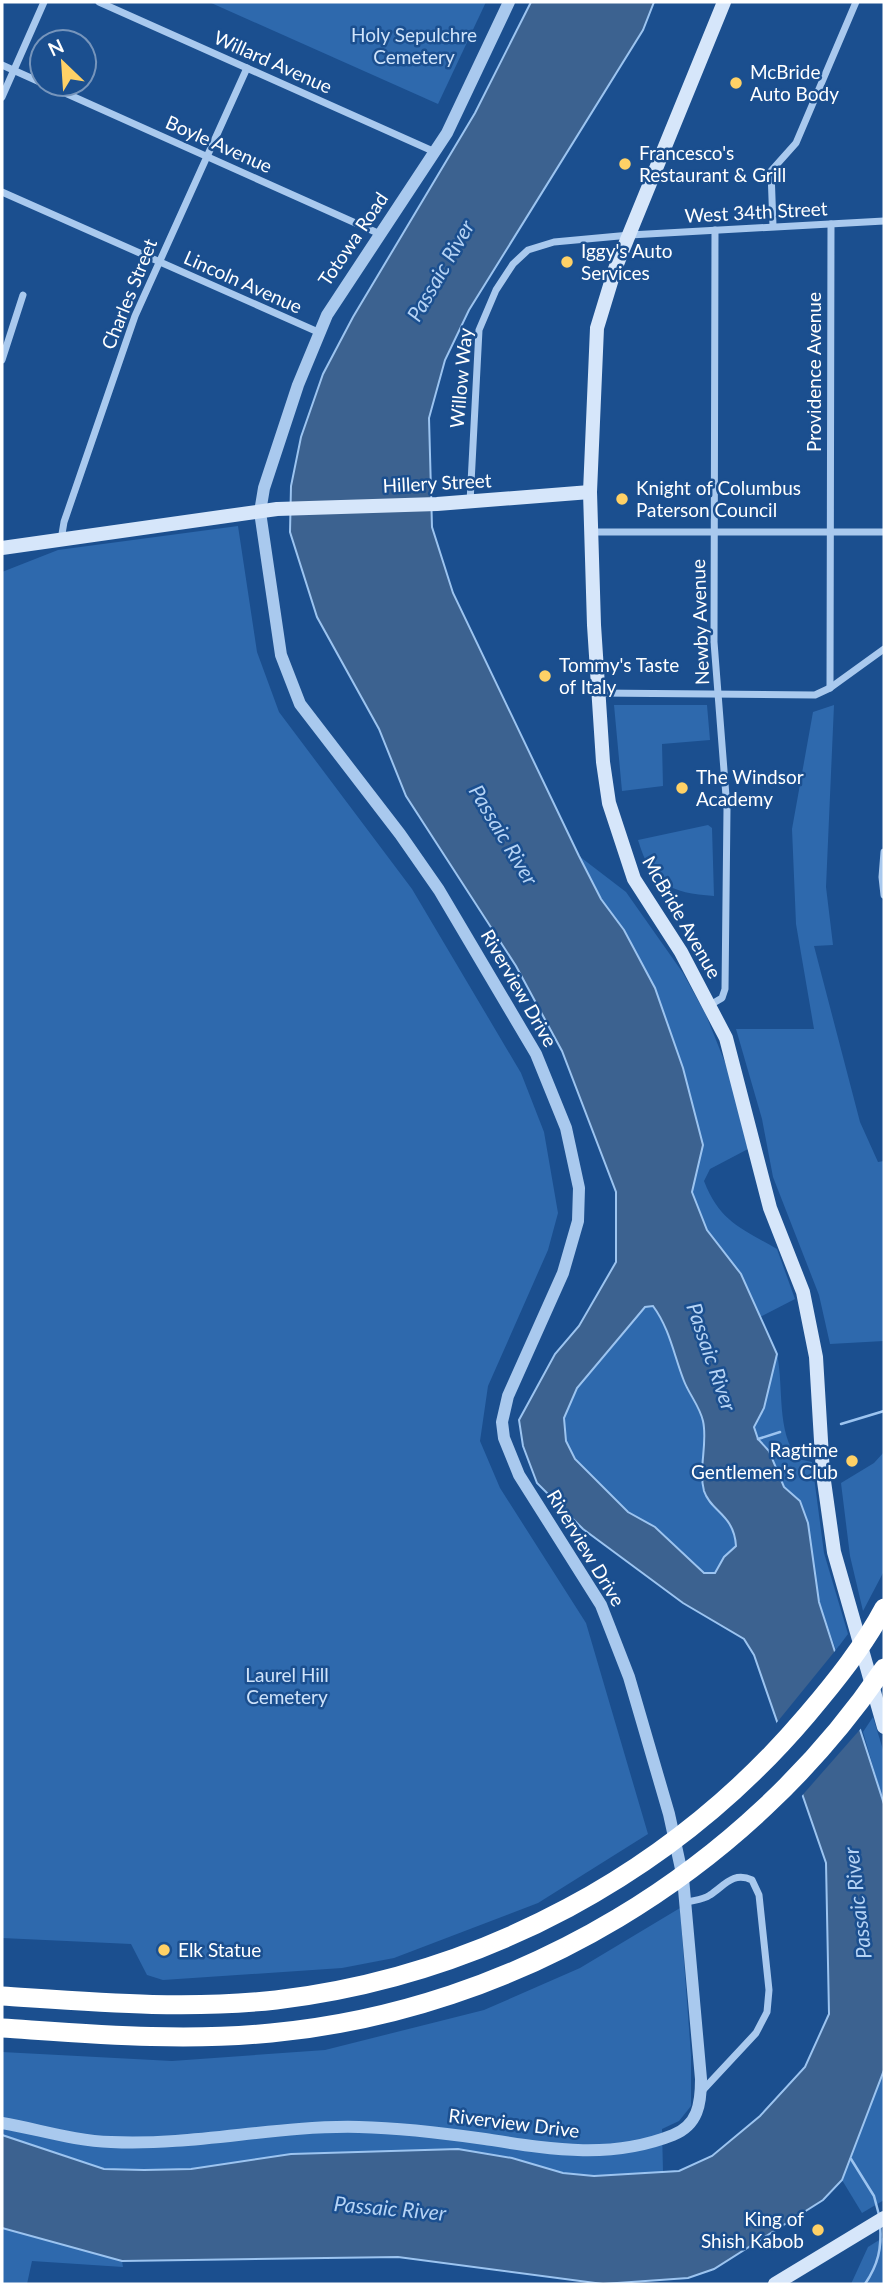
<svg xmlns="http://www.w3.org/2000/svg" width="886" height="2286" font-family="Lato,sans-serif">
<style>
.green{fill:#2e69ad}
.water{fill:#3c6290;stroke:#9cc4f0;stroke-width:2;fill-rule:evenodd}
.pier{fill:#1b4f8f}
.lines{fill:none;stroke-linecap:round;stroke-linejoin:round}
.stream{stroke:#9cc4f0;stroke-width:2.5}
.minor{stroke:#a9c9ee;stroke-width:7}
.tertiary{stroke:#a9c9ee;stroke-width:12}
.secondary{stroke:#d6e6fa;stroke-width:14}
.motorway{stroke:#fff;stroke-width:19}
.poi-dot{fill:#ffd166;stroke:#1b4f8f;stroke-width:2.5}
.labels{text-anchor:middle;stroke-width:5;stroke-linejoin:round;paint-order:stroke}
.park-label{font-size:19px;fill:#cfe3fa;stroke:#1b4f8f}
.street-label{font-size:19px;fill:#fff;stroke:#1b4f8f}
.poi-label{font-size:19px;fill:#fff;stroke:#1b4f8f;text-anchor:start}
.water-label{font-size:21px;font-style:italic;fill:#b5d3f5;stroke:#1b4f8f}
</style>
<rect width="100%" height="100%" fill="#1b4f8f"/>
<!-- green -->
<g class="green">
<polygon points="209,2 486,2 438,104"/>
<polygon points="238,526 257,652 279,712 412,889 521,1073 544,1132 558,1213 548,1250 488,1386 480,1441 500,1488 586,1623 648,1834 538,1903 394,1958 342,1968 163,1980 147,1975 131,1944 2,1938 2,572 58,550"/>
<polygon points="614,705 707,705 710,740 662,744 663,786 622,791"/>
<polygon points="834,705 826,887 833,945 814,946 860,1122 878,1162 884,1161 884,1341 830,1344 819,1295 773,1177 762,1119 736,1029 814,1029 796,924 792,829 813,712"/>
<path d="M708 825 712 828 714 896C670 893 651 884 638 840Z"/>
<path d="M579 856 626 892 683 973 706 1015 728 1070 748 1149 710 1169 704 1181C720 1222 741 1228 777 1249L795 1299 760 1317 741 1274 707 1230 692 1192 703 1145 683 1068 655 988 624 930 601 899Z"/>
<path d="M653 1306 663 1320 684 1382 703 1420V1450L711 1504C725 1514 735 1528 736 1546L724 1557 715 1573H704L655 1527 628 1512 575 1459 566 1441 564 1418 577 1388 645 1307Z"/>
<path d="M777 1354C784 1387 776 1432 798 1459L812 1462 824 1553 848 1634 836 1650 819 1602 808 1523 800 1501 784 1487 769 1451 758 1439 754 1427 764 1408Z"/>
<polygon points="884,1452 884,1571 863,1611 850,1556 841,1483 874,1463"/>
<polygon points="873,1717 884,1753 884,1804 863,1732"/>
<polygon points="680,1908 691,2055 691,2106 679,2121 662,2129 663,2172 594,2176 563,2173 512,2158 458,2149 291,2154 191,2169 104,2169 2,2135 2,2052 172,2061 325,2050 484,2010 580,1968"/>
<polygon points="884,2070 884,2200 862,2213 842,2180"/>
<polygon points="2,2228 122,2261 123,2267 32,2261 27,2284 2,2284"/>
<polygon points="884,2237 884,2284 851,2284 868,2247"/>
</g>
<!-- water -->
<path class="water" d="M531 2H654L643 30 469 310 445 360 429 418 432 527 453 593 579 856 601 899 624 930 655 988 683 1068 703 1145 692 1192 707 1230 741 1274 777 1354 764 1408 754 1427 758 1439 769 1451 784 1487 800 1501 808 1523 819 1602 884 1804V2070L842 2180 823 2200 714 2269 688 2278 603 2284 398 2257 122 2261 2 2228V2135L104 2169 144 2170 191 2169 291 2154 458 2149 512 2158 563 2173 594 2176 679 2171 712 2156 760 2116 805 2067 829 2014 826 1863 754 1655 744 1639 683 1603 583 1529 537 1483 523 1446 519 1420 555 1354 579 1326 616 1262V1192L562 1051 516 966 406 796 379 729 317 617 290 532 291 486 301 437 323 374 353 317 475 113ZM653 1306C670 1329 674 1356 684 1381 689 1394 700 1407 703 1421 708 1443 698 1469 704 1491 711 1512 734 1514 736 1546L724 1557 715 1573H704L655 1527 628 1512 575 1459 566 1441 564 1418 577 1388 645 1307Z"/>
<!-- pier -->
<polygon class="pier" points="839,1646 864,1725 799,1799 774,1726"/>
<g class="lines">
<!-- stream -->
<g class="stream">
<polyline points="841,1424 884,1411"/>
<polyline points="758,1439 780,1432"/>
<polyline points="851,2159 874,2196 879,2215"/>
<path d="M865 2284C878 2265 882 2248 880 2225"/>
</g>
<!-- minor -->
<g class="minor">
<polyline points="99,2 435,152"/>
<polyline points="2,65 42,83"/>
<polyline points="45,84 380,234"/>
<polyline points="2,97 44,2"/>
<polyline points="2,192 318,332"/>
<polyline points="773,226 771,171 796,143 856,2"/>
<polyline points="2,360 23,295"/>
<polyline points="470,502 479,330 496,290 513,264 528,250 554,242 630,235 884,221"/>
<polyline points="591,532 884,532"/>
<polyline points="61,540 64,522 135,316 247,68"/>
<polyline points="830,688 831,224"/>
<polyline points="598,693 815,695 830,688 884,649"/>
<polyline points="884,852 882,877 884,895"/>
<polyline points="710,1005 722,998 725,989 727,809 714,642 715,230"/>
<path d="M687 1902C695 1900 703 1900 710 1895 724 1886 733 1871 752 1880L759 1895 769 1990 767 2012 756 2033 702 2091"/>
</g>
<!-- tertiary -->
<path class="tertiary" d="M2 2123C38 2129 74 2141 111 2142 194 2146 276 2125 359 2127 401 2128 443 2133 485 2139 549 2149 610 2160 673 2135 698 2125 701 2104 701 2079L683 1878 669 1814 629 1677 601 1605 519 1475 504 1438 502 1422 508 1396 563 1273 578 1221 579 1188 566 1128 536 1054 439 890 400 834 300 704 281 655 260 512 264 488 298 385 327 315 447 133 509 2"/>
<!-- secondary -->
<g class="secondary">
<polyline points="724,2 615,269 597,328 590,492 594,625 603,762 609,803 634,879 681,952 726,1038 770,1208 803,1292 816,1357 823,1474 834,1552 884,1727"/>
<polyline points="2,548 277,509 437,504 590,492"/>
<polyline points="775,2284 884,2218"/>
</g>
<!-- motorway -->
<g class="motorway">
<path d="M2 1996C93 2002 185 2010 276 2000 482 1975 672 1874 807 1715 835 1682 864 1646 884 1608"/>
<path d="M2 2028C92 2034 181 2042 271 2033 517 2010 746 1871 884 1668"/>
</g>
</g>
<!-- markers -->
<g class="poi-dot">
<circle cx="736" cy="83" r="7"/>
<circle cx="625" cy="164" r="7"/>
<circle cx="567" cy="262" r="7"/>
<circle cx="622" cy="499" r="7"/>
<circle cx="545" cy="676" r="7"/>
<circle cx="682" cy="788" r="7"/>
<circle cx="852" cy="1461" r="7"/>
<circle cx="164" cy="1950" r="7"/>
<circle cx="818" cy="2230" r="7"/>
</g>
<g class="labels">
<!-- park labels -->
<g class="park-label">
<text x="414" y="42">Holy Sepulchre<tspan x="414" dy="22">Cemetery</tspan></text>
<text x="287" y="1682">Laurel Hill<tspan x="287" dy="22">Cemetery</tspan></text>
</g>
<!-- street labels -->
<g class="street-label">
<text transform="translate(273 62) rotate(24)" y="7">Willard Avenue</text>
<text transform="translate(219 144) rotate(24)" y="7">Boyle Avenue</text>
<text transform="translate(756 212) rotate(-3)" y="7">West 34th Street</text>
<text transform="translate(353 239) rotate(-56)" y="7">Totowa Road</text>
<text transform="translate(243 282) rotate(24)" y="7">Lincoln Avenue</text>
<text transform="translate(129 294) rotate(-68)" y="7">Charles Street</text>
<text transform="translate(814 372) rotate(-90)" y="7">Providence Avenue</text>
<text transform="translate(461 378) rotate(-85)" y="7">Willow Way</text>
<text transform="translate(437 483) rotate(-3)" y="7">Hillery Street</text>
<text transform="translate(700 622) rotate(-92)" y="7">Newby Avenue</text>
<text transform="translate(682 917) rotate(60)" y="7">McBride Avenue</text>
<text transform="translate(519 988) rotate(60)" y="7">Riverview Drive</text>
<text transform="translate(586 1548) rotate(59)" y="7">Riverview Drive</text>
<text transform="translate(514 2123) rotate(7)" y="7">Riverview Drive</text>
</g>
<!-- poi labels -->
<g class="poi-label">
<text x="750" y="79">McBride<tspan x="750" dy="22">Auto Body</tspan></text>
<text x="639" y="160">Francesco's<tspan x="639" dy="22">Restaurant &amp; Grill</tspan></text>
<text x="581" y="258">Iggy's Auto<tspan x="581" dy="22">Services</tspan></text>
<text x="636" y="495">Knight of Columbus<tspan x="636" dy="22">Paterson Council</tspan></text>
<text x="559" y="672">Tommy's Taste<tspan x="559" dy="22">of Italy</tspan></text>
<text x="696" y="784">The Windsor<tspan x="696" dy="22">Academy</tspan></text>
<text x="838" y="1457" text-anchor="end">Ragtime<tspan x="838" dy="22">Gentlemen's Club</tspan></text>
<text x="178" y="1957">Elk Statue</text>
<text x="804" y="2226" text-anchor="end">King of<tspan x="804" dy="22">Shish Kabob</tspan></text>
</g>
<!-- water labels -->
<g class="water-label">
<text transform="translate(441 271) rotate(-60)" y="7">Passaic River</text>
<text transform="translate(503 835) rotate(59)" y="7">Passaic River</text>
<text transform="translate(711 1357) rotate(71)" y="7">Passaic River</text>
<text transform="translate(858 1903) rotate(-97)" y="7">Passaic River</text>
<text transform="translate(390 2209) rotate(5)" y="7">Passaic River</text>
</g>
</g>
<!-- border -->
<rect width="886" height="2286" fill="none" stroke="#ffffff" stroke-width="7"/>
<!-- north arrow -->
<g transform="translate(63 63) rotate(335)"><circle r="33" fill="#1b4f8f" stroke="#7695bc" stroke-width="2"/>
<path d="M0-5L12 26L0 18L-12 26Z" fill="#ffd166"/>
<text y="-10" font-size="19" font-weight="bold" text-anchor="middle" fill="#ffffff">N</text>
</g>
</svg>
